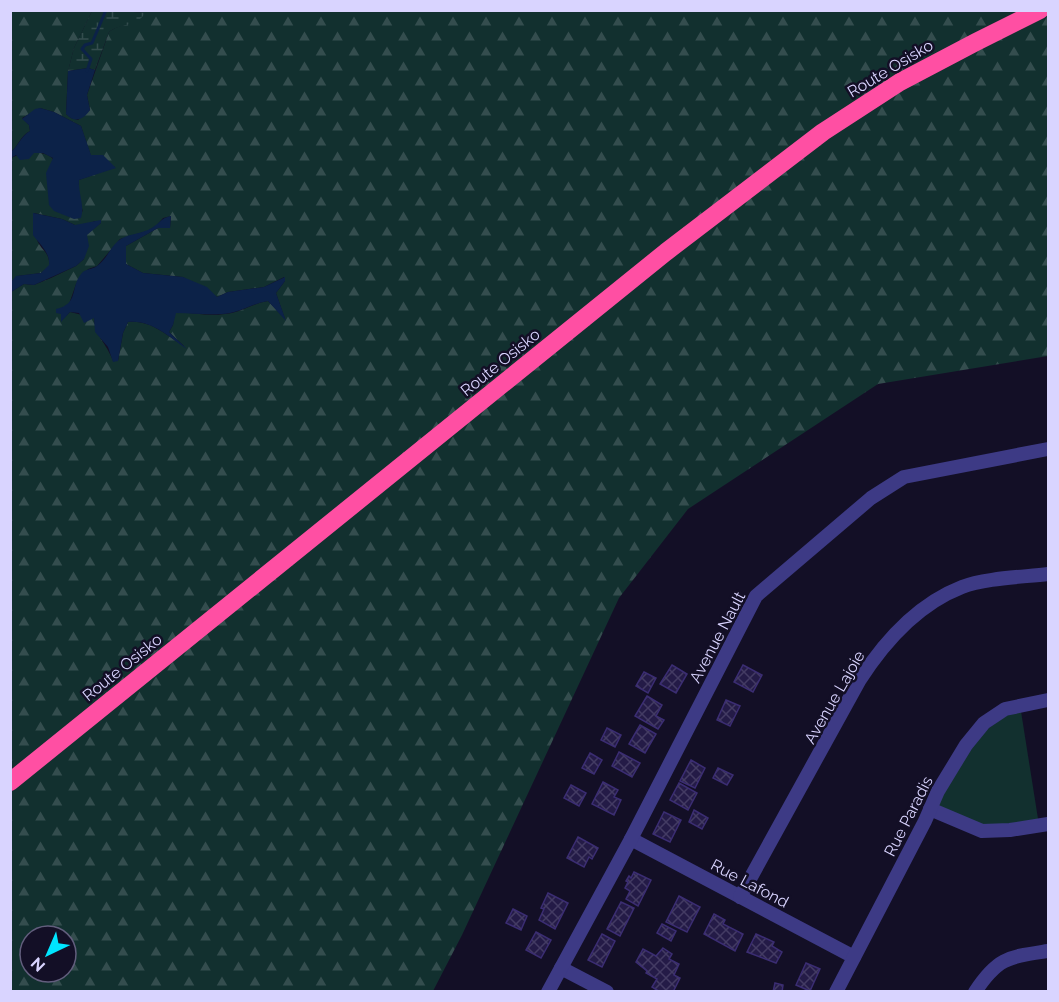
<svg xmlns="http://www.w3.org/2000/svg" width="1059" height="1002" font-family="Raleway,sans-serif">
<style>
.forest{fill:url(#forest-firs);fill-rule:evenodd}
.wetland{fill:url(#wetland-marsh)}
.green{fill:#12302f}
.water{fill:#0c2248}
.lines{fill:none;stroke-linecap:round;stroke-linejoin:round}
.stream{stroke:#0c2248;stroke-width:3}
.building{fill:url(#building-cross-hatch);stroke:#3b2d73;stroke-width:1.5}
.street{stroke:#3d3a85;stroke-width:14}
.highway{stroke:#ff4fa3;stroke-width:18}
.labels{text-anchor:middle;stroke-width:5;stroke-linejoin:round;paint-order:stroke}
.street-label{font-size:16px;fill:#d9d4ff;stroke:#130f26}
</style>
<defs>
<pattern id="forest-firs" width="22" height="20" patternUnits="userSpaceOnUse" patternTransform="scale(1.5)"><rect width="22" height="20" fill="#12302f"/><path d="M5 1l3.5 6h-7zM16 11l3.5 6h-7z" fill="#344d4e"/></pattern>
<pattern id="wetland-marsh" width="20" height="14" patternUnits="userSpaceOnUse" patternTransform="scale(1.5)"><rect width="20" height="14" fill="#12302f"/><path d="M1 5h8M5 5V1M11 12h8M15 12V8" fill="none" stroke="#344d4e"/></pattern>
<pattern id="building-cross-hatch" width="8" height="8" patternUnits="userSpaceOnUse" patternTransform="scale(1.5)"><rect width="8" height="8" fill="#241b47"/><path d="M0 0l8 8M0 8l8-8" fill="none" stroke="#433b63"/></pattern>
</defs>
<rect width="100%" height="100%" fill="#130f26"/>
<!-- forest -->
<path class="forest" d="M11 11H92L74 48 68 71 66 114 71 118 78 120 90 110 87 95 109 32C122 22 131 28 144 13L122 11H1048V356L878 384 688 509 619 598 462 935 433 991H11V292L24 284 34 285 51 278 76 266 84 259 86 235 101 223 95 221 84 225H75L62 219 34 213C34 222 34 236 39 244 44 252 50 254 49 266L41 273 17 276 11 282V158C21 153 43 149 52 158 59 164 77 202 83 212L78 193 79 180 115 167 91 156 81 126 54 112 40 108 22 118 29 125 30 131C20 136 19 145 11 152ZM171 216 170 228H158L126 246V264L143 273 183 277 217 297 228 292 264 287 284 277 285 281 276 293 285 319 268 301C255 303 244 310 232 313 213 317 194 313 175 312L173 325 169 332 184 346C166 335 150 319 128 322L123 333 118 361H113C106 342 96 338 94 318L70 312 61 321V314L64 308 69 304 76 284 88 269 97 266 120 239 147 231 156 226 163 218ZM30 936H66V972H30Z"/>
<!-- wetland -->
<path class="wetland" d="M92 11H122L145 13C137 27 120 23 109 32L95 70 88 68 68 71 74 48Z"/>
<!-- green -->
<polygon class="green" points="1020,705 1039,825 982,831 930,809 966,745"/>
<!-- water -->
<g class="water">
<path d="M88 68 95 70 87 95 90 110C84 119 75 124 66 114L68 71Z"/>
<path d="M40 108 54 112 81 126 91 155H103L116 168 79 180C78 193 85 206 81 218L74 219 54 211 49 205 46 173 53 158 43 153H34L29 159 20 160 16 155 11 158V152C19 145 21 136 30 131L29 125 22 119 35 109Z"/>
<path d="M33 213 62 219 75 225 101 220V223L87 235 89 246 84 259 76 266 34 285 24 284 11 292V282L16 276 41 273 49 265C50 252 40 245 33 235Z"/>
<path d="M171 216 170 228H158L126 246V264L143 273 183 277 207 287 217 297 228 292 264 287 285 277V281L276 293 286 321 268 301C254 303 243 311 230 313 212 316 194 313 176 313L173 325 169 332 187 349C169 337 151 319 128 322L123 333 118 361 113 362 108 347 95 332 94 318 84 323 79 313 70 312 61 322V314L56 313V309C79 304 70 288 81 274 86 268 92 270 97 266 106 260 110 248 118 241 126 234 139 234 148 230 159 225 160 218 171 216Z"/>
</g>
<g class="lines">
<!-- stream -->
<polyline class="stream" points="87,71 91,59 82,49 85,45 92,43 106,10"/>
</g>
<!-- building -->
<g class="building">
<polygon points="672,665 687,674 676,693 660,684"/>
<polygon points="743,665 762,675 753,692 734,682"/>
<polygon points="644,672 656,678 648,693 636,686"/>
<polygon points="647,696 662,705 656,716 664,720 658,729 635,716"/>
<polygon points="726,700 740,706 730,726 717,720"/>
<polygon points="640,725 656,734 645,753 629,744"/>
<polygon points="607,728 621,735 615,747 601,740"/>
<polygon points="619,752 640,763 632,777 612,766"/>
<polygon points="590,753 602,760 594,774 582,768"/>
<polygon points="691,760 705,768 695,788 680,781"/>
<polygon points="718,768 733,775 727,785 713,778"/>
<polygon points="603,782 618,790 614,797 621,800 614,815 592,804"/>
<polygon points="679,783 697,793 688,810 670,800"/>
<polygon points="571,785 586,793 579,806 564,798"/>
<polygon points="694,810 708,818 702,829 689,822"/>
<polygon points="664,812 681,820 670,842 653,834"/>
<polygon points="578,837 598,848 592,859 589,857 584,867 567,858"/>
<polygon points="634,872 651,880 638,906 626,899 630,891 625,888 628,882 626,881 629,876 631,878"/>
<polygon points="548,893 568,903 555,929 539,920 544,909 541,908"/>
<polygon points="679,896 700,907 687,932 666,922"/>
<polygon points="621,902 634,908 620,936 607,929"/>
<polygon points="513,909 527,916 521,930 506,923"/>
<polygon points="714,914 725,920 723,924 743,934 735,951 704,934"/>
<polygon points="662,924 676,931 671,941 657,933"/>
<polygon points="536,932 551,940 541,958 526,950"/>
<polygon points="602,934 615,941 602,967 588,960"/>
<polygon points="756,934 774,942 772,946 782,952 776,963 747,952"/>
<polygon points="663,948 672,954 669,959 679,964 674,975 680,978 673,992 660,992 652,987 657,979 646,973 647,971 636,962 643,949 656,956"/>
<polygon points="806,963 820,969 810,991 796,985"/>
<polygon points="775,983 783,985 782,992 773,992"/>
</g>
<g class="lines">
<!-- street -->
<g class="street">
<polyline points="930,809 982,831 1010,830 1048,824"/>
<polyline points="631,839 854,957"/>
<path d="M740 897 859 681C884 642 918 604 962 587 984 578 1024 577 1048 574"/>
<polyline points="561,968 607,992"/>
<polyline points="548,992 631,839 756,596 871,498 904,477 1048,449"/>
<polyline points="836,992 925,821 938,791 966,745 984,723 1005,709 1048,700"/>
<path d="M975 992C998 957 1009 957 1048 951"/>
</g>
<!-- highway -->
<polyline class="highway" points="10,782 666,252 823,132 900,82 976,42 1040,10"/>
</g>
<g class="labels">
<!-- street labels -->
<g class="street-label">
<text transform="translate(890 68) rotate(-31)" y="6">Route Osisko</text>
<text transform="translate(500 362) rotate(-39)" y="6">Route Osisko</text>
<text transform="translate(717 637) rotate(-62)" y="6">Avenue Nault</text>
<text transform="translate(122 667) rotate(-39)" y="6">Route Osisko</text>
<text transform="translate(834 697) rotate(-60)" y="6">Avenue Lajoie</text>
<text transform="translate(908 816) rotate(-63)" y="6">Rue Paradis</text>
<text transform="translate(750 883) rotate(28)" y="6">Rue Lafond</text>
</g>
</g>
<!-- border -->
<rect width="1059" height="1002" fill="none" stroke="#d9d4ff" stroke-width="24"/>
<!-- north arrow -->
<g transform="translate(48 954) rotate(224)"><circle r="28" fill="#130f26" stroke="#625e7d" stroke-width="1.5"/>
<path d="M0-4.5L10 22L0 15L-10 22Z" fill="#00e5ff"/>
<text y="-9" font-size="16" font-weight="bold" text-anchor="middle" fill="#d9d4ff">N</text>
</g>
</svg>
